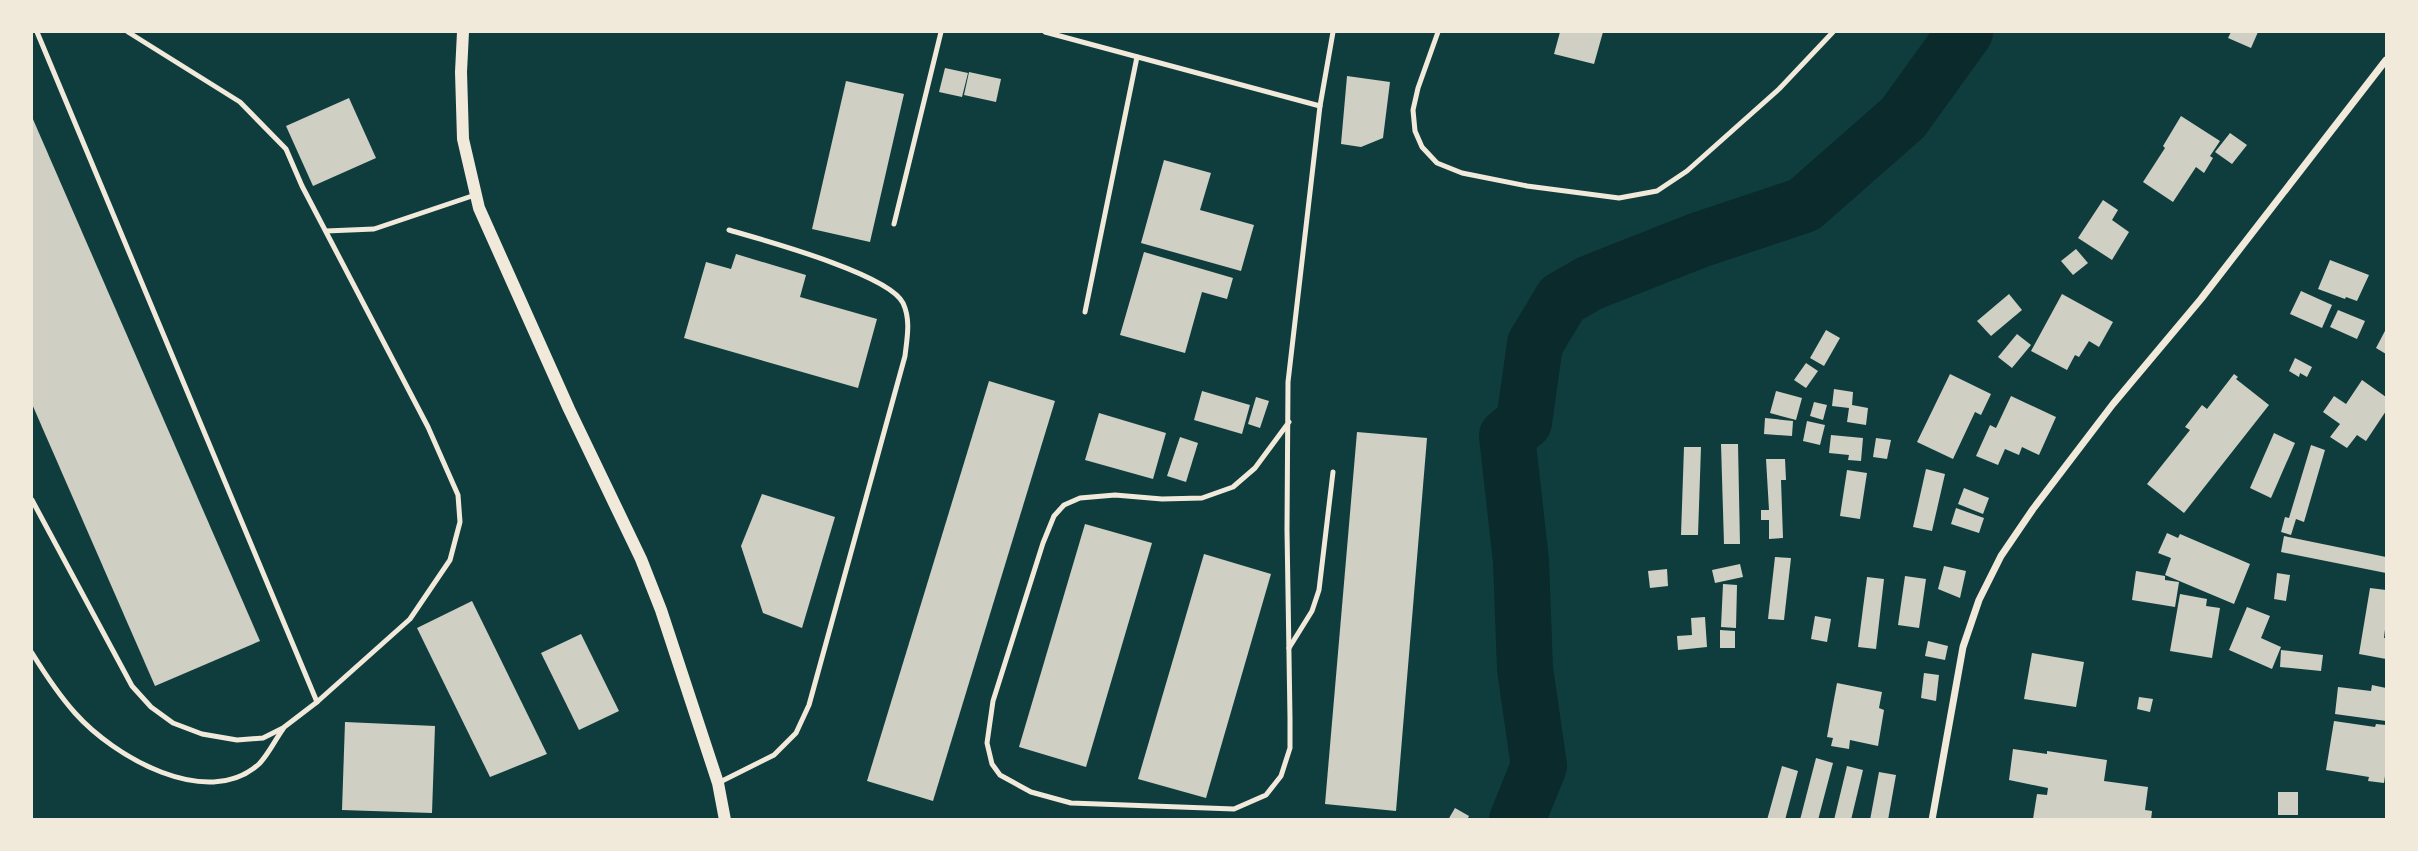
<svg xmlns="http://www.w3.org/2000/svg" width="2418" height="851" font-family="Ubuntu,sans-serif">
<style>
.lines{fill:none;stroke-linecap:round;stroke-linejoin:round}
.river{stroke:#0a2a2b;stroke-width:56}
.building{fill:#cfcfc3}
.service{stroke:#f1e9da;stroke-width:5}
.minor{stroke:#f1e9da;stroke-width:7}
.tertiary{stroke:#f1e9da;stroke-width:12}
</style>
<rect width="100%" height="100%" fill="#0f3d3e"/>
<g class="lines">
<!-- river -->
<polyline class="river" points="1517,820 1539,766 1525,669 1521,561 1507,436 1524,422 1535,344 1562,299 1590,283 1699,240 1804,205 1903,118 1965,32"/>
</g>
<!-- building -->
<g class="building">
<polygon points="1560,32 1603,32 1594,64 1554,54"/>
<polygon points="2231,32 2258,32 2251,48 2228,38"/>
<polygon points="945,68 968,73 962,97 939,92"/>
<polygon points="969,72 1001,79 996,102 964,95"/>
<polygon points="1347,76 1390,82 1383,138 1361,147 1341,144"/>
<polygon points="846,81 904,94 870,242 812,229"/>
<polygon points="349,98 376,158 313,186 286,126"/>
<polygon points="2181,116 2220,141 2210,156 2213,158 2204,173 2196,167 2173,202 2143,182 2165,148 2163,146"/>
<polygon points="32,117 260,641 155,686 32,404"/>
<polygon points="2230,133 2247,145 2232,164 2215,152"/>
<polygon points="1164,160 1211,173 1200,210 1254,225 1241,271 1141,243"/>
<polygon points="2103,200 2118,210 2112,220 2129,232 2112,260 2078,238"/>
<polygon points="2076,249 2088,263 2073,275 2061,261"/>
<polygon points="1144,252 1233,278 1227,299 1202,292 1185,353 1120,335"/>
<polygon points="736,254 806,275 800,297 877,319 858,388 684,338 706,262 731,269"/>
<polygon points="2330,260 2369,275 2357,301 2346,297 2345,299 2318,289"/>
<polygon points="2301,291 2332,305 2322,328 2290,314"/>
<polygon points="2009,294 2022,310 1991,336 1977,321"/>
<polygon points="2062,294 2113,322 2099,347 2089,341 2079,357 2075,355 2067,370 2031,351"/>
<polygon points="2338,310 2365,321 2357,339 2330,327"/>
<polygon points="2386,329 2386,354 2376,348"/>
<polygon points="1826,330 1840,338 1824,366 1810,358"/>
<polygon points="2017,334 2031,345 2012,368 1998,357"/>
<polygon points="2295,358 2312,367 2307,377 2300,373 2299,377 2289,371"/>
<polygon points="1806,363 1818,371 1806,388 1794,380"/>
<polygon points="1950,374 1991,394 1981,415 1975,412 1953,459 1917,442"/>
<polygon points="2234,374 2238,377 2236,379 2269,405 2184,513 2147,484 2190,430 2185,427 2202,405 2207,409"/>
<polygon points="2362,380 2386,397 2386,411 2366,441 2357,435 2347,448 2330,437 2340,424 2323,412 2334,396 2346,404"/>
<polygon points="989,381 1055,401 933,801 867,781"/>
<polygon points="1834,389 1853,392 1852,405 1868,408 1866,425 1847,422 1849,408 1832,406"/>
<polygon points="1202,391 1250,405 1242,434 1194,420"/>
<polygon points="1776,391 1802,398 1796,420 1770,413"/>
<polygon points="2011,396 2056,417 2039,455 2022,447 2019,455 2005,449 1998,465 1976,456 1990,425 1996,428"/>
<polygon points="1256,397 1269,401 1260,428 1248,424"/>
<polygon points="1814,402 1827,405 1823,420 1810,416"/>
<polygon points="1099,413 1166,433 1153,479 1085,460"/>
<polygon points="1765,418 1793,421 1792,436 1764,434"/>
<polygon points="1807,421 1825,425 1820,445 1803,441"/>
<polygon points="1357,432 1427,438 1396,811 1325,804"/>
<polygon points="2274,433 2295,443 2271,498 2250,488"/>
<polygon points="1831,435 1863,438 1861,461 1848,460 1849,455 1829,453"/>
<polygon points="1180,437 1198,443 1186,482 1167,476"/>
<polygon points="1876,438 1891,440 1887,459 1873,457"/>
<polygon points="1721,444 1738,444 1740,544 1724,544"/>
<polygon points="2311,445 2325,450 2304,522 2296,519 2291,535 2281,532 2285,517 2289,518"/>
<polygon points="1684,447 1701,447 1698,535 1681,535"/>
<polygon points="1766,459 1785,459 1786,480 1781,480 1783,538 1769,539 1769,520 1761,520 1761,510 1769,510"/>
<polygon points="1926,469 1945,474 1932,531 1913,527"/>
<polygon points="1847,470 1867,473 1860,519 1840,516"/>
<polygon points="1964,488 1989,498 1983,514 1958,504"/>
<polygon points="762,494 835,517 802,628 763,613 741,546"/>
<polygon points="1956,508 1984,518 1979,533 1951,524"/>
<polygon points="1085,524 1152,543 1086,767 1019,747"/>
<polygon points="2167,533 2178,538 2180,534 2250,564 2234,604 2165,575 2171,558 2158,553"/>
<polygon points="2284,536 2386,557 2386,573 2281,552"/>
<polygon points="1204,554 1271,574 1206,798 1138,779"/>
<polygon points="1775,557 1791,558 1784,620 1768,619"/>
<polygon points="1740,564 1743,577 1715,583 1712,570"/>
<polygon points="1944,566 1966,571 1960,598 1938,589"/>
<polygon points="1667,569 1668,586 1650,588 1648,571"/>
<polygon points="2136,571 2165,576 2165,580 2179,582 2175,607 2132,600"/>
<polygon points="2277,573 2290,575 2286,601 2274,599"/>
<polygon points="1905,576 1926,579 1919,628 1898,625"/>
<polygon points="1867,577 1884,579 1876,649 1858,647"/>
<polygon points="1723,584 1737,585 1736,628 1721,627"/>
<polygon points="2370,588 2386,590 2386,621 2384,638 2386,638 2386,659 2359,654"/>
<polygon points="2180,594 2207,599 2206,606 2220,608 2212,658 2170,651"/>
<polygon points="472,601 547,754 490,777 417,628"/>
<polygon points="2247,607 2270,616 2261,638 2281,647 2272,669 2229,650"/>
<polygon points="1815,616 1831,619 1827,642 1811,639"/>
<polygon points="1705,617 1707,647 1678,650 1677,636 1692,635 1691,618"/>
<polygon points="1720,630 1735,631 1735,648 1720,648"/>
<polygon points="581,634 619,711 579,730 541,653"/>
<polygon points="1928,641 1948,646 1945,660 1925,656"/>
<polygon points="2281,650 2323,655 2321,671 2280,667"/>
<polygon points="2032,653 2084,662 2076,707 2024,699"/>
<polygon points="1924,673 1939,675 1936,701 1921,698"/>
<polygon points="1837,683 1882,692 1879,708 1884,710 1878,746 1850,740 1849,749 1831,746 1833,738 1827,737"/>
<polygon points="2372,685 2386,688 2386,721 2335,714 2338,687 2371,691"/>
<polygon points="2139,697 2153,699 2150,712 2137,709"/>
<polygon points="2334,721 2375,727 2376,724 2386,725 2386,769 2384,783 2368,781 2369,777 2326,770"/>
<polygon points="345,722 435,726 432,813 342,810"/>
<polygon points="2013,749 2047,754 2047,751 2107,760 2104,781 2148,787 2145,810 2152,811 2151,820 2033,819 2037,794 2047,795 2048,788 2009,780"/>
<polygon points="1816,758 1833,763 1818,820 1800,820"/>
<polygon points="1782,766 1798,771 1785,820 1767,820"/>
<polygon points="1847,766 1863,770 1851,820 1834,820"/>
<polygon points="1879,772 1896,775 1888,820 1870,820"/>
<rect x="2278" y="792" width="20" height="23"/>
<polygon points="1455,808 1469,816 1467,820 1448,820"/>
</g>
<g class="lines">
<!-- service -->
<g class="service">
<polyline points="37,32 317,702"/>
<polyline points="1045,32 1320,106"/>
<polyline points="1438,32 1418,88 1413,110 1415,131 1422,147 1437,163 1462,173 1527,186 1619,198 1657,191 1687,171 1779,89 1833,32"/>
<polyline points="894,224 941,32"/>
<polyline points="326,231 374,229 475,195"/>
<polyline points="1085,312 1137,57"/>
<polyline points="1289,422 1255,468 1233,487 1202,498 1162,499 1115,495 1080,498 1064,505 1054,516 1043,543 993,701 987,743 992,764 1000,775 1031,792 1071,803 1234,809 1266,795 1281,776 1290,748 1290,718 1287,530 1288,382 1320,106 1333,32"/>
<polyline points="32,500 132,686 151,707 173,723 202,734 237,740 263,738 283,728 317,702 410,619 450,560 460,522 458,495 428,427 302,186 286,149 240,102 128,32"/>
<polyline points="1289,648 1312,611 1319,590 1333,472"/>
<path d="M32 653C45 674 59 695 75 713 113 756 207 811 259 764 268 755 275 740 283 729"/>
<path d="M718 783 774 755 796 733 809 705 905 356C907 338 911 320 903 303 889 274 763 240 729 230"/>
</g>
<!-- minor -->
<polyline class="minor" points="1932,820 1963,647 1979,600 2001,556 2033,509 2113,404 2201,299 2386,60"/>
<!-- tertiary -->
<polyline class="tertiary" points="463,32 461,72 463,139 479,208 569,409 641,559 661,610 718,783 725,820"/>
</g>
<!-- border -->
<rect width="2418" height="851" fill="none" stroke="#f1e9da" stroke-width="66"/>
</svg>
